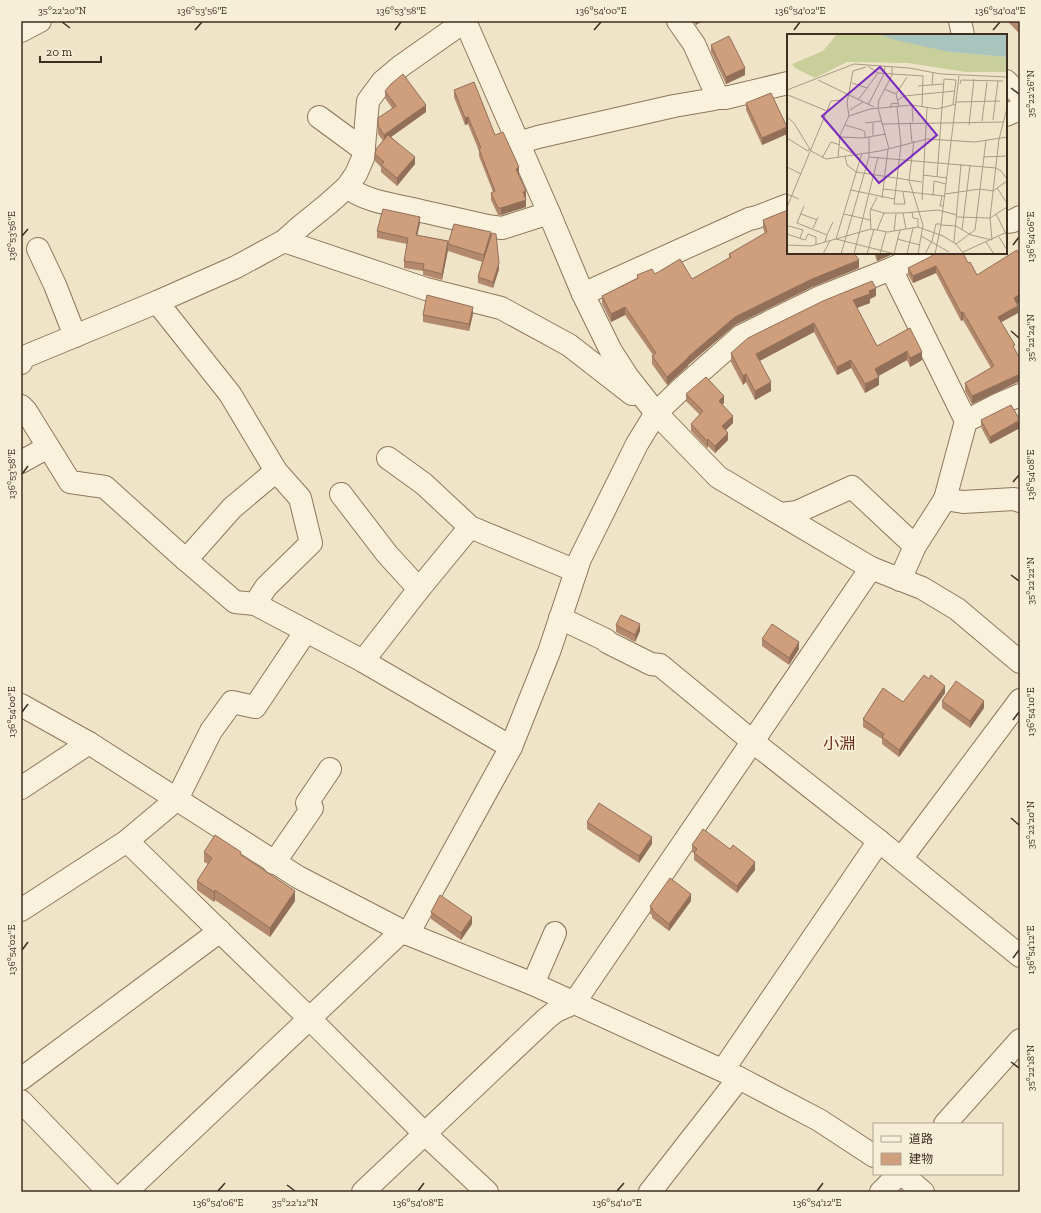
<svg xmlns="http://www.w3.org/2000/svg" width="1041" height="1213" font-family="'Zilla Slab','Noto Sans JP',serif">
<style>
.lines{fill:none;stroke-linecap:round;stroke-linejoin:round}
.minor-casing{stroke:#8d765c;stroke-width:24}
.minor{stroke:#faf1dc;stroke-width:22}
.wall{fill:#b2896c}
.shaded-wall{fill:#916f58}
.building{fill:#cf9f7d;stroke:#916f58}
.ticks{fill:none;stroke:#3d2e20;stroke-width:1.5}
.labels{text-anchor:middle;stroke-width:4;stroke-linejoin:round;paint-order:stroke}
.quarter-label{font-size:16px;fill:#6b2e1e;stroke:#f7eed8}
.inset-road{fill:none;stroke:#a89b85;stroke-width:1}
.view{fill:#7b2cbf;fill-opacity:0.15;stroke:#7b2cbf;stroke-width:2}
.inset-edge{fill:none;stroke:#3d2e20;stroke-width:2}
.neatline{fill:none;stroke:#3d2e20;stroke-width:1.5}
.ticks-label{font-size:10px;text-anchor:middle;fill:#3d2e20}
</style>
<rect width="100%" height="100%" fill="#f0e4c8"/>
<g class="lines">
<!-- minor casing -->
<g class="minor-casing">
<g id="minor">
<polyline points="465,21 549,213 583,294 611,351 627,376 656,413 718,477 871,568 922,588 957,609 1020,662"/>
<polyline points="960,21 963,35"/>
<polyline points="21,31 40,21"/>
<polyline points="1006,81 1020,95"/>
<polyline points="718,98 725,98 788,83"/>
<polyline points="1006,115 1020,109"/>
<polyline points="319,117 364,150"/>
<polyline points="518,143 538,137 674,106 709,100 718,98 694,44 678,21"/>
<path d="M347 187C365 201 390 204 413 209 438 215 462 220 487 226L502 228 549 213"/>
<polyline points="1006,222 1013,221 1020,217"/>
<polyline points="284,241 302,225 328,204 347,187 356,174 363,158 368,101 382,82 401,66 465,21"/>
<polyline points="38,249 55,285 75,336"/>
<polyline points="891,269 966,421"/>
<polyline points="583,294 749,219 757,217 788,205"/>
<polyline points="157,302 230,394 276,471 300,498 311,543 266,587 255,604"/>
<polyline points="21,363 24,357 157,302 236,267 284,241 426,289 501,308 569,345 632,394"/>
<polyline points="21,406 26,411 70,482 105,487 186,560 235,602 255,604 363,661 511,747"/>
<polyline points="388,458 424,484 470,527 576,571"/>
<polyline points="21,462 48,447"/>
<polyline points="341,494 387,554 419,589"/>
<polyline points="945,499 963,502 1014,499 1020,501"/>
<polyline points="781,514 797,512 852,487 915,546"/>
<polyline points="186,560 232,508 276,471"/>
<polyline points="900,580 915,546 945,499 966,421 999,404 1020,395"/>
<polyline points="560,618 606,640 607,642 651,664 660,665 752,741 879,841 1020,956"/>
<polyline points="363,661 419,589 470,527"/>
<polyline points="21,705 89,743 298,877 408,934 533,984 739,1078 819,1120 874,1156"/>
<polyline points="21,788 89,743"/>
<polyline points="127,841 310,1019 425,1134 487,1192"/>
<polyline points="901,859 1020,700"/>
<polyline points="274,863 312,808 307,803 330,769"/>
<polyline points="21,910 127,841 177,799 211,731 232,702 255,707 306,631"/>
<polyline points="408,934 511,747 549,652 580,559 637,444 656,413 682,388 741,336 818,298 891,269 925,253"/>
<polyline points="533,984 555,933"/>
<polyline points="723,1070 879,841"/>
<polyline points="21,1079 220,931"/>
<polyline points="21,1101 109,1192"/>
<polyline points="945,1124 1020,1040"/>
<polyline points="902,1174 923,1192"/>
<polyline points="126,1192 402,931"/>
<polyline points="363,1192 546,1019 556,1011 574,1003 871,568"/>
<polyline points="650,1192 739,1078"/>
<polyline points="881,1192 899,1174"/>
</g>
</g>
<!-- minor -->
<use href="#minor" class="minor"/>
</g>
<!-- wall -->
<g class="wall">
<polygon points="693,21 702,21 696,25"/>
<polygon points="1008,21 1020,21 1020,34 1008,22"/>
<polygon points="711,45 745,75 726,84 711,52"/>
<polygon points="454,90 495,135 519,174 526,198 526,207 501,215 498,215 491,200 491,193 493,192 479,156 479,151 468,124 465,125 454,97"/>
<polygon points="385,91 426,112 391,137 415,164 397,186 381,172 381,167 375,161 375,154 383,141 378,134 378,126 392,108 385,98"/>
<polygon points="746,103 787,134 762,145 746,110"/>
<polygon points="763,220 788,253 859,268 812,287 735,325 688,365 688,366 667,385 652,364 652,356 653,355 625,315 611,322 602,304 602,296 637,278 637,275 655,274 692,279 729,258 729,254 765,234 763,228"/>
<polygon points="420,223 417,235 448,241 491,236 499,269 493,288 478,283 478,277 482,262 448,251 448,250 442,280 423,275 423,271 404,268 404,261 407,244 377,238 377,231"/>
<polygon points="874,253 895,253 877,261"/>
<polygon points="1020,255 1020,302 1017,304 1018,313 1001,322 1015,345 972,404 965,391 965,383 991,368 963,320 961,321 936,273 913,283 908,275 908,268 968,263 977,275"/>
<polygon points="876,296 870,299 870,303 857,308 877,346 910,328 922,360 910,367 907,360 878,376 879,385 865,393 851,368 837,375 814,332 759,361 771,391 755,400 746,382 743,385 731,362 731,353"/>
<polygon points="473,314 469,331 423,322 423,315"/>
<polygon points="686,394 724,403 722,405 733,423 725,430 728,440 715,453 708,446 707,448 691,431 691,424 700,415 686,401"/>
<polygon points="981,420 1020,428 990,444 981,427"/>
<polygon points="616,625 640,631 635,642 616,632"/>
<polygon points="762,639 799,649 789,665 762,646"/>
<polygon points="945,693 899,757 882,744 882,739 863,727 863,719 903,702"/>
<polygon points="942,701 984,708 970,728 942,708"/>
<polygon points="587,822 652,844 639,863 587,829"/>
<polygon points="692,845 755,870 737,893 694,860 694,853 692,852"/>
<polygon points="204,852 241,854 295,901 270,937 215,900 214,902 197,890 197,881 208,864 204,862"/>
<polygon points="691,901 669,931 652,918 652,915 650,914 650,906"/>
<polygon points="431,912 472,924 461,940 431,919"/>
</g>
<!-- shaded-wall -->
<g class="shaded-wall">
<polygon points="697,21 702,21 696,25 696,22"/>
<polygon points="745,68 745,75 726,84 726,77"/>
<polygon points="426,105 426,112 384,142 384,135"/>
<polygon points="468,117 468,124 465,125 465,118"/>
<polygon points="787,127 787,134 762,145 762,138"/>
<polygon points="415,157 415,164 397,186 397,178"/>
<polygon points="519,167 519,175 516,169"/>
<polygon points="526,191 526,199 523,192"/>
<polygon points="526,200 526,207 501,215 501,208"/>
<polygon points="420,217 420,223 416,241 416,235"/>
<polygon points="491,232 491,239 484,263 484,255"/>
<polygon points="448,244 448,250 442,280 442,274"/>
<polygon points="879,253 895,253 877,261 877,254"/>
<polygon points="859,260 859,268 812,287 735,325 688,365 688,366 667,385 667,377 688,357 735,317 812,279"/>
<polygon points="499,263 499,269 493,288 493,282"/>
<polygon points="936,266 936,273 913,283 913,276"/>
<polygon points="876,288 876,296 870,299 870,303 853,309 853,300 869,291"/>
<polygon points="1020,294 1020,302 1014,305 1014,298"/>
<polygon points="1018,306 1018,313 998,324 998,317"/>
<polygon points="473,307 473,314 469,331 469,324"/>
<polygon points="625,307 625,315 611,322 611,314"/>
<polygon points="963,312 963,320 961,321 961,313"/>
<polygon points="814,323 814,332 756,363 756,354"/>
<polygon points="907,351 907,360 875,378 875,369"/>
<polygon points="922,352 922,360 910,367 910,358"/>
<polygon points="851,360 851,368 837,375 837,367"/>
<polygon points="746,374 746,382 743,385 743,376"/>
<polygon points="1020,374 1020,381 972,404 972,396"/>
<polygon points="879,377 879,385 865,393 865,384"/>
<polygon points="771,382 771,391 755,400 755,391"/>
<polygon points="724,396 724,403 719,408 719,401"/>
<polygon points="733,416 733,423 722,434 722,426"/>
<polygon points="1020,420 1020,428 990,444 990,437"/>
<polygon points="728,433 728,440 715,453 715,446"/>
<polygon points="708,439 708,446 707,448 707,441"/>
<polygon points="640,624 640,631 635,642 635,635"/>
<polygon points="799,642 799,649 789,665 789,658"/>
<polygon points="945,686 945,693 899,757 899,750"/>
<polygon points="984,701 984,708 970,728 970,721"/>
<polygon points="652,837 652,844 639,863 639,856"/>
<polygon points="755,862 755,870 737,893 737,886"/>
<polygon points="215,890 215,900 214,902 214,892"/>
<polygon points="295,891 295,901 270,937 270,928"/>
<polygon points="691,894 691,901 669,931 669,924"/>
<polygon points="472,917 472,924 461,940 461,933"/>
</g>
<!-- building -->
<g class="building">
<polygon points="729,36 745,68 726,77 711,45"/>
<polygon points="403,74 426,105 384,135 378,126 378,118 396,106 385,91 391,84"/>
<polygon points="474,82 495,135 503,132 519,167 516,169 526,191 523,192 526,200 501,208 498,208 491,193 495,191 479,149 481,148 468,117 465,118 454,90"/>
<polygon points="771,93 787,127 762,138 746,103"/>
<polygon points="388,135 415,157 397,178 381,165 384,162 375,154 376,149"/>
<polygon points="383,209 420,217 416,235 448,241 442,274 423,269 424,264 404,261 408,238 377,231"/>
<polygon points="788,210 788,253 854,253 859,260 812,279 735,317 688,357 688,358 667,377 652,356 656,353 625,307 611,314 602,296 638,278 637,275 652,269 655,274 680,259 692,279 731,257 729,254 767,232 763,220"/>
<polygon points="454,224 491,232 484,255 448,244"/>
<polygon points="492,233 496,234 499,263 493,282 478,277"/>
<polygon points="1017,250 1020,255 1020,294 1014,298 1018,306 998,317 1015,345 1013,346 1020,359 1020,374 972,396 965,383 994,366 963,312 961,313 936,266 913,276 908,268 930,257 935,253 963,253 968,263 970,262 977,275"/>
<polygon points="872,281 876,288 869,291 870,294 853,300 877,346 910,328 922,352 910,358 907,351 875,369 879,377 865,384 851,360 837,367 814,323 756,354 771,382 755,391 746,374 743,376 731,353 748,338 823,301"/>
<polygon points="427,295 473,307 469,324 423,315"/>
<polygon points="706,377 724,396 719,401 733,416 722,426 728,433 715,446 708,439 707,441 691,424 703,411 686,394"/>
<polygon points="1011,405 1020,420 990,437 981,420"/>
<polygon points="621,615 640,624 635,635 616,625"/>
<polygon points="772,624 799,642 789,658 762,639"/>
<polygon points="924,675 929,679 931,675 945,686 899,750 882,737 884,734 863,719 883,688 903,702"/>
<polygon points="956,681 984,701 970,721 942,701"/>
<polygon points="599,803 652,837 639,856 587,822"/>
<polygon points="703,829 730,849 733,845 755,862 737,886 694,853 697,849 692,845"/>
<polygon points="215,835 241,852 240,854 295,891 270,928 215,890 214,892 197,881 212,858 204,852"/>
<polygon points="670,878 691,894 669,924 652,910 653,909 650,906"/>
<polygon points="440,895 472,917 461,933 431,912"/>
</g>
<!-- ticks -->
<path class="ticks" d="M62 22 70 28M195 30 202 22M395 30 401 22M594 30 601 22M794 30 800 22M993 30 1000 22M1011 88 1019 94M22 236 28 229M1013 245 1019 237M1011 331 1019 338M22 474 28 466M1013 482 1019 475M1011 575 1019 581M22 712 28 704M1013 720 1019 712M1011 818 1019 825M22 950 28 942M1013 958 1019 950M1011 1062 1019 1068M287 1185 295 1191M218 1191 225 1183M418 1191 424 1183M617 1191 624 1183M817 1191 823 1183"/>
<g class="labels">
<!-- quarter labels -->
<g class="quarter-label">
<text x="839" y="749">小淵</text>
</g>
</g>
<!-- overview -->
<g transform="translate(787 34)">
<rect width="220" height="220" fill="#f0e4c8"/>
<path d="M50 0H104L163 18 220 23V38H179L121 29 60 28 28 44 8 34 5 30 36 17Z" fill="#c9cf9b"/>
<path d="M93 0H220V23L163 18 108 6Z" fill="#a9c4bc"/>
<path class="inset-road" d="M81 32 91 39 136 42 135 73M31 46 87 73M65 49 80 54 71 66M173 50 174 46 216 47M145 51 146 39M131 52 156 50M80 54 91 39M97 55 109 60M0 56 67 30 122 34 154 40 220 43M1 61 40 77M111 66 117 62 168 57M169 68 213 67M81 71 97 40 98 32M125 71 126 88M112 72 109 60 120 43M110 73 114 111 107 170H118L116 158M103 74 105 69 112 70M63 76 76 68M62 82 60 69 66 37 79 33M0 83 7 89 24 117 39 125 93 117 140 105 188 108 220 103M206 86 211 47M195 87 200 48M123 88 125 108M78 89 94 87M86 89V102M95 90 216 88M58 91 75 96 78 98V104M182 91 187 45M54 103 76 104 99 100M0 104 21 117 22 115M127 107 122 146 136 191 131 220M53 113 67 120M102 115 91 74 92 66 105 41V33M58 122 60 131 69 138 135 148M82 123 209 134 214 137 220 145M197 123 220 122M35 124 44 108 53 111M51 124 53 101 62 82 83 75 125 71 150 75 169 70M0 133 14 140M136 141 160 144M150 143 157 45 169 46 166 70M210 154 220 169M96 155 157 162M64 156 107 165M0 160 12 165M158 160 193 155 206 157 220 147M146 162 147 147 159 150M155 162 153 172H156M95 164 101 115M135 166 140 74M17 172 10 189 40 201 38 208M0 173 44 67 55 66M83 175 97 179H116L119 195M125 178 126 184 131 185V193M116 179 151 176 170 181M14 180 30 186M57 180 83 186M209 180 220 202M170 183 203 184 220 173M154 191 169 192 184 201 205 206M0 194 2 192 16 196 13 204M26 194 31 183M84 195 83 177 90 163M90 196 97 179M175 196 183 131M107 197 109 180M0 200 18 206 21 200 29 203V210M40 201 46 188M134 202 162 218M212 203 220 216M49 205 75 119M49 205 108 220M110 205 133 211M205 206 203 184 212 105 220 74M167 208 174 130M199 208 207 220M169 210 188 196 199 106M0 211 24 212 84 195 101 198 131 193 156 202 169 210 177 220M176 218 220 198M36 220 43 207M54 220 82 123V103M67 220 91 123M80 220 87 195M93 220 99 198M107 220 113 196M120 220 126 194M138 220 145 207 149 190H154M148 220 154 191 172 42"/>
<path class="view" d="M93 33 150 101 92 149 35 82Z"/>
<rect width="220" height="220" class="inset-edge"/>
</g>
<!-- border -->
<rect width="1041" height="1213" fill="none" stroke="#f7eed8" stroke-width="44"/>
<!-- legend -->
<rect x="873" y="1123" width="130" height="52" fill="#f7eed8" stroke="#ada18e"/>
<rect x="881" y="1136" width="20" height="6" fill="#faf1dc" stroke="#ada18e"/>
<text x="909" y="1143" font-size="12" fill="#3d2e20">道路</text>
<rect x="881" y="1153" width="20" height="12" fill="#cf9f7d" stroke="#ada18e"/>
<text x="909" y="1163" font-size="12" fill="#3d2e20">建物</text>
<!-- scale -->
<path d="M40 56v6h61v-6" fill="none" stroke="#3d2e20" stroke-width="2"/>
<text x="46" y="56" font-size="12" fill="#3d2e20" stroke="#f7eed8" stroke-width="3" paint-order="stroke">20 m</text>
<rect x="22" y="22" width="997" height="1169" class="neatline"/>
<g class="ticks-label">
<text x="62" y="14">35°22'20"N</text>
<text x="202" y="14">136°53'56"E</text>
<text x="401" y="14">136°53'58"E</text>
<text x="601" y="14">136°54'00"E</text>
<text x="800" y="14">136°54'02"E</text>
<text x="1000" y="14">136°54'04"E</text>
<text transform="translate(1030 94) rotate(-90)" y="4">35°22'26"N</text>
<text transform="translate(11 236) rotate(-90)" y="4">136°53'56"E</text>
<text transform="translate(1030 237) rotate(-90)" y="4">136°54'06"E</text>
<text transform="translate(1030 338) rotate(-90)" y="4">35°22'24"N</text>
<text transform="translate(11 474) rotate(-90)" y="4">136°53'58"E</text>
<text transform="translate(1030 475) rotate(-90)" y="4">136°54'08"E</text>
<text transform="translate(1030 581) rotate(-90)" y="4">35°22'22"N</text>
<text transform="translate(11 712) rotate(-90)" y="4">136°54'00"E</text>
<text transform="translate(1030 712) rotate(-90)" y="4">136°54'10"E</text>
<text transform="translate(1030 825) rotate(-90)" y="4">35°22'20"N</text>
<text transform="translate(11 950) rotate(-90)" y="4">136°54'02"E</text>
<text transform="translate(1030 950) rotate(-90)" y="4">136°54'12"E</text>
<text transform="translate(1030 1068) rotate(-90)" y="4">35°22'18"N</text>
<text x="218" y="1206">136°54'06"E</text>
<text x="295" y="1206">35°22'12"N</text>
<text x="418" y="1206">136°54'08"E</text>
<text x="617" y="1206">136°54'10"E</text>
<text x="817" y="1206">136°54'12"E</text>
</g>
</svg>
